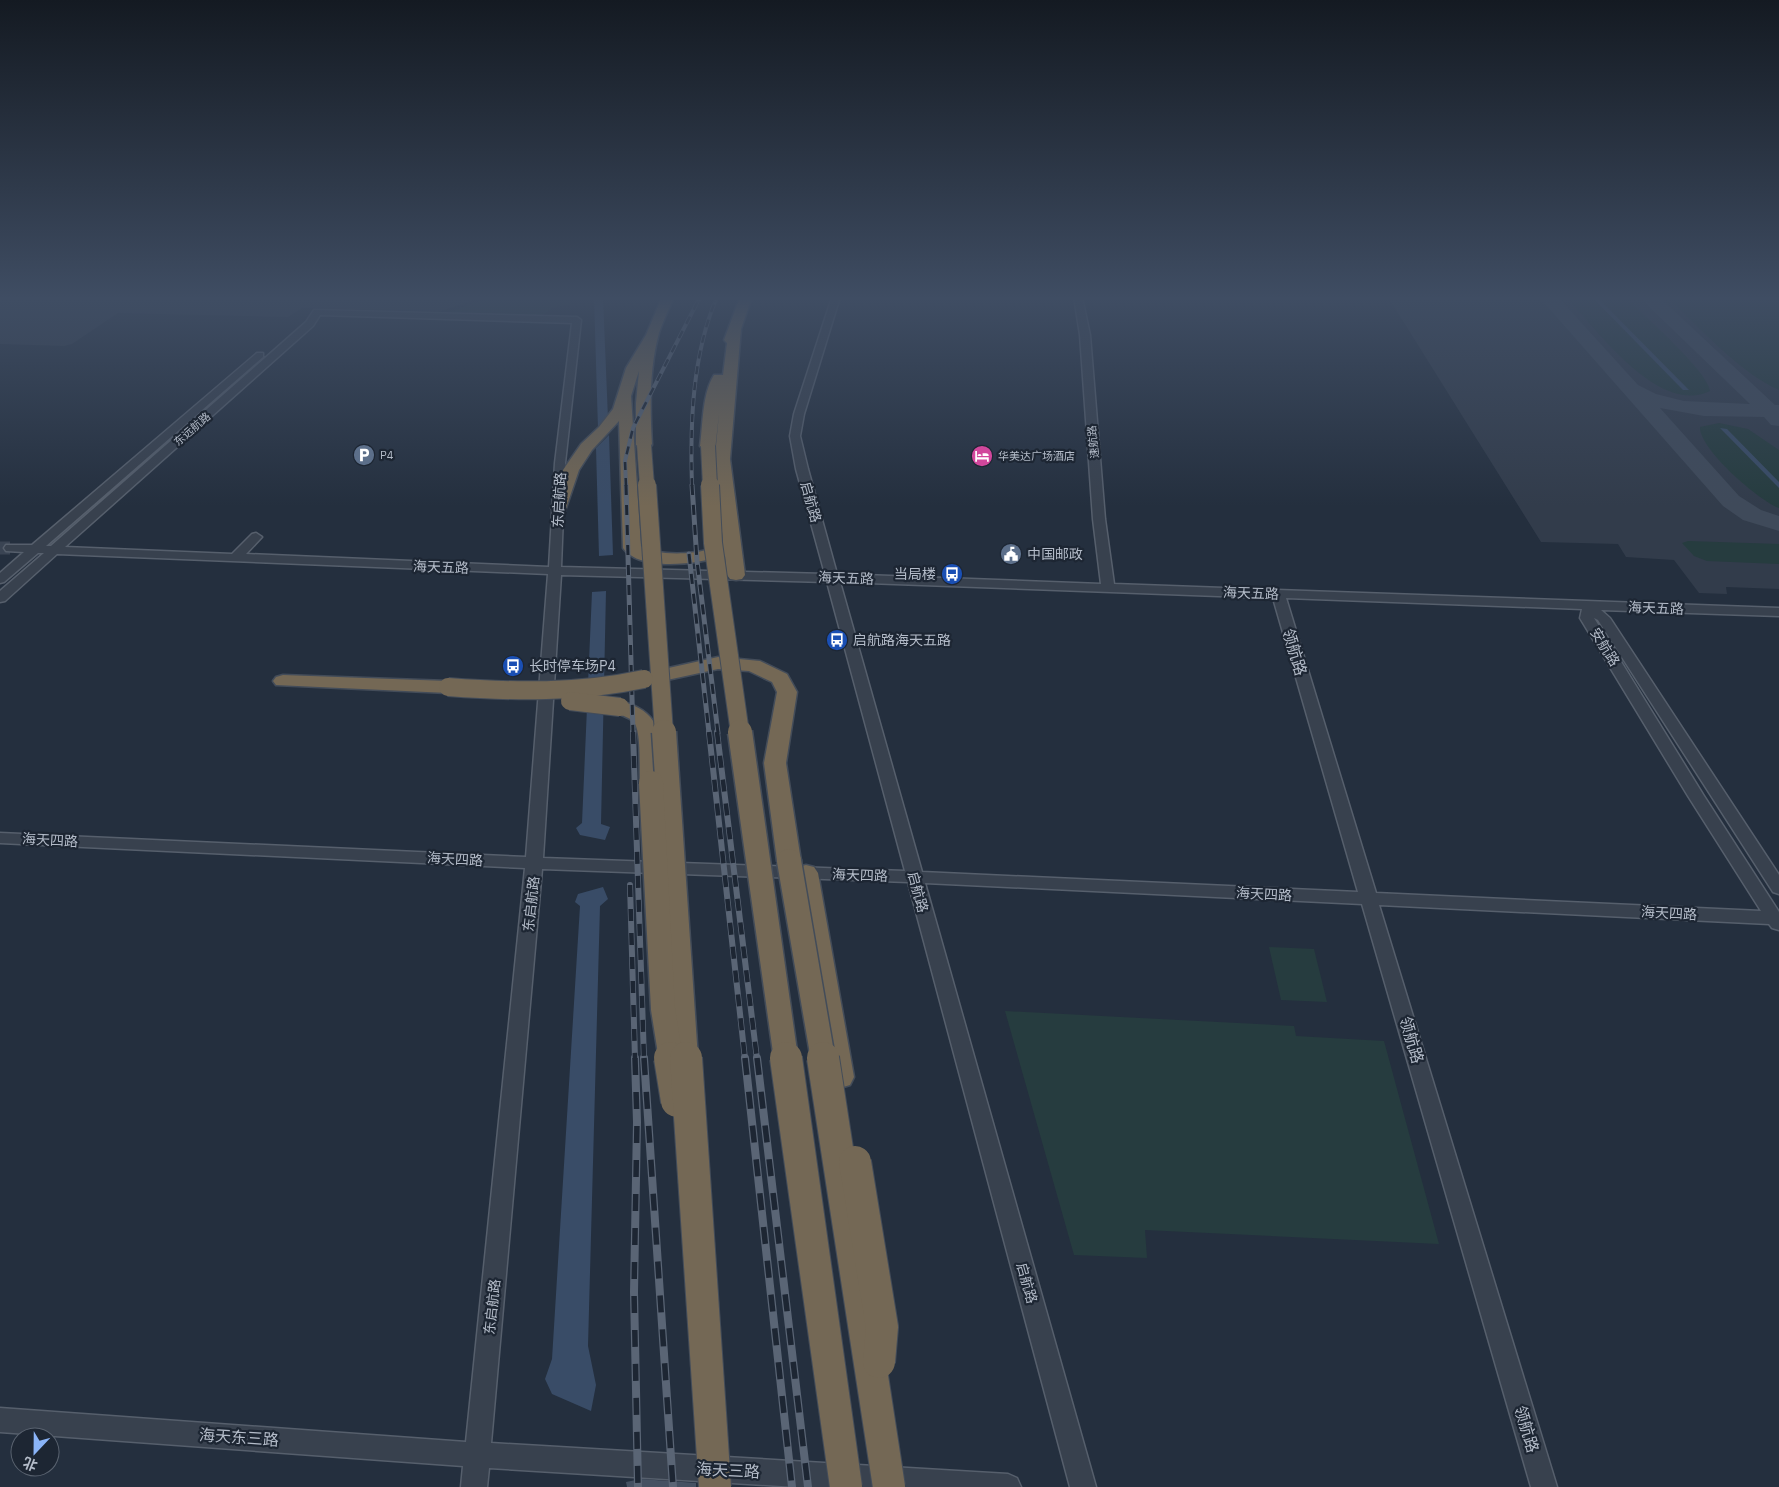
<svg xmlns="http://www.w3.org/2000/svg" width="1779" height="1487" font-family="'IBM Plex Sans','Noto Sans SC',sans-serif">
<style>
.airport{fill:#323c4b}
.green{fill:#263c3f}
.water{fill:#394c67}
.lines{fill:none;stroke-linecap:round;stroke-linejoin:round}
.taxiway{fill:#3f4a5a;fill-rule:evenodd}
.building{fill:#455162}
.minor-tunnel{stroke:#3a4453;stroke-width:13;stroke-dasharray:13 6;stroke-linecap:butt}
.minor-casing{stroke:#565f6c;stroke-width:3}
.highway-casing{stroke:#434c59;stroke-width:3}
.minor{fill:#38414e;fill-rule:evenodd}
.highway{fill:#746855;fill-rule:evenodd}
.rail-far3-casing{stroke:#5a6575;stroke-width:4}
.rail-far2-casing{stroke:#5a6575;stroke-width:5}
.rail-far1-casing{stroke:#5a6575;stroke-width:6}
.rail-casing{stroke:#5a6575;stroke-width:8}
.rail-far3{stroke:#1d2633;stroke-width:2.5;stroke-dasharray:8;stroke-linecap:butt}
.rail-far2{stroke:#1d2633;stroke-width:3;stroke-dasharray:10;stroke-linecap:butt}
.rail-far1{stroke:#1d2633;stroke-width:4.5;stroke-dasharray:12;stroke-linecap:butt}
.rail{stroke:#1d2633;stroke-width:5.5;stroke-dasharray:17;stroke-linecap:butt}
.highway-bridge-far3-casing{stroke:#434c59;stroke-width:16;stroke-linecap:butt}
.highway-bridge-far2-casing{stroke:#434c59;stroke-width:20;stroke-linecap:butt}
.highway-bridge-far1-casing{stroke:#434c59;stroke-width:27;stroke-linecap:butt}
.highway-bridge-casing{stroke:#434c59;stroke-width:34;stroke-linecap:butt}
.highway-bridge-far3{stroke:#746855;stroke-width:14}
.highway-bridge-far2{stroke:#746855;stroke-width:18}
.highway-bridge-far1{stroke:#746855;stroke-width:24}
.highway-bridge{stroke:#746855;stroke-width:32}
.labels{text-anchor:middle;stroke-width:4.5;stroke-linejoin:round;paint-order:stroke}
.far-street-label{font-size:11px;fill:#b4bcc9;stroke:#1d2633}
.far-poi-label{font-size:11px;fill:#b4bcc9;stroke:#1d2633;text-anchor:start}
.street-label{font-size:14px;fill:#b4bcc9;stroke:#1d2633}
.poi-label{font-size:14px;fill:#b4bcc9;stroke:#1d2633;text-anchor:start}
.near-street-label{font-size:16px;fill:#b4bcc9;stroke:#1d2633}
</style>
<rect width="100%" height="100%" fill="#242f3e"/>
<!-- airport -->
<g class="airport">
<polygon points="0,297 483,297 441,311 302,308 288,317 118,313 72,344 64,346 0,344"/>
<polygon points="1388,297 1779,297 1779,589 1726,587 1727,594 1699,593 1674,560 1626,557 1618,544 1541,542"/>
</g>
<!-- green -->
<g class="green">
<polygon points="490,297 571,297 571,305 555,307 539,317 449,312"/>
<path d="M1566 297H1625C1642 314 1708 371 1710 391 1659 416 1597 330 1566 297Z"/>
<path d="M1667 297H1779V390C1740 373 1699 327 1667 297Z"/>
<path d="M1719 423 1748 429 1779 450V508C1759 501 1699 449 1700 427Z"/>
<polygon points="1688,541 1779,544 1779,564 1707,561 1694,556 1682,543"/>
<polygon points="1269,947 1314,949 1327,1002 1281,1000"/>
<polygon points="1005,1011 1294,1026 1296,1036 1384,1041 1439,1244 1145,1230 1147,1258 1074,1255"/>
</g>
<!-- water -->
<g class="water">
<polygon points="594,297 603,297 608,419 598,429"/>
<polygon points="1592,297 1597,297 1689,390 1683,390"/>
<polygon points="1720,428 1727,429 1779,482 1779,488"/>
<polygon points="609,435 613,555 599,556 596,448"/>
<polygon points="606,591 601,824 610,827 605,840 580,835 576,828 582,823 592,592"/>
<polygon points="603,887 608,899 600,906 588,1346 596,1385 591,1411 552,1394 545,1379 552,1359 580,906 575,902 578,894"/>
</g>
<g class="lines">
<!-- taxiway -->
<polygon class="taxiway" points="1539,297 1558,297 1638,385 1656,394 1684,401 1750,404 1639,297 1659,297 1775,405 1779,405 1779,426 1771,425 1764,417 1704,416 1660,408 1739,496 1761,510 1779,516 1779,531 1743,520 1723,506"/>
</g>
<!-- building -->
<polygon class="building" points="641,1479 696,1483 696,1487 627,1487 626,1482"/>
<g class="lines">
<!-- minor-tunnel -->
<polyline class="minor-tunnel" points="0,548 10,548"/>
<!-- minor casing -->
<g class="minor-casing">
<path id="minor" d="M832 297H840L804 414 800 436 808 469 837 574 1101 584 1093 519 1080 335 1074 297H1082L1090 335 1105 519 1114 584 1779 608V616L1601 610 1610 618 1779 875V894L1773 892 1598 620 1594 618 1704 796 1779 912V930L1772 928 1769 924 1379 905 1557 1487H1531L1362 904 925 883 1096 1487H1070L908 882 542 869 491 1443 1008 1474 1017 1478 1021 1487H797L489 1468 487 1487H461L463 1466 0 1432V1408L466 1442 525 868 0 843V833L526 857 548 574 57 554 5 601 0 602V591L44 553H38L4 582 0 583V573L24 552 6 551 4 548 6 545H32L257 353H263V357L46 546H51L306 322 314 310 577 317 581 320 565 463 561 567 825 574 796 469 790 436 794 414ZM320 315 572 323 555 463 549 567 246 554 262 537 256 533 252 534 232 554 65 547 313 326ZM561 575 827 582 905 871 543 858ZM840 582 1273 598 1358 892 922 872ZM1286 598 1582 609 1580 618 1688 796 1761 911 1376 893Z"/>
</g>
<!-- highway casing -->
<g class="highway-casing">
<g id="highway">
<path d="M662 297H674C669 309 663 321 659 333 649 369 650 408 652 445L649 448H639L636 445V403L639 371 631 396 641 546C654 557 713 556 723 541L714 459 719 414 716 446 713 449H703L700 446C703 424 702 394 714 375H723L727 343 724 340 740 297H752L741 329 730 459 745 575 742 579 736 580 730 579 727 575 725 556C700 563 641 573 623 548L619 421 592 450 579 470 565 511H553L551 508 563 470 581 444 599 427 613 409 626 368 646 335Z"/>
<polygon points="718,657 760,661 787,674 797,692 786,763 801,861 797,866 789,869 781,866 777,861 764,763 777,692 772,682 749,671 718,669 644,685 637,683 634,679 637,675"/>
<polygon points="283,675 448,681 455,683 458,687 455,691 448,693 276,685 273,681 276,677"/>
<path d="M620 701C668 713 659 743 662 783L659 788 651 790 643 788 640 783C639 770 642 730 633 721 626 715 615 715 610 707L613 703Z"/>
<polygon points="806,865 814,867 818,873 854,1077 850,1085 840,1088 830,1085 826,1077 794,873 798,867"/>
</g>
</g>
<!-- minor -->
<use href="#minor" class="minor"/>
<!-- highway -->
<use href="#highway" class="highway"/>
<!-- rail-far3 casing -->
<g class="rail-far3-casing">
<g id="rail-far3">
<polyline points="626,486 625,461 633,428 700,297"/>
<path d="M692 486C690 424 692 355 717 297"/>
</g>
</g>
<!-- rail-far2 casing -->
<g class="rail-far2-casing">
<g id="rail-far2">
<polyline points="626,485 633,733"/>
<polyline points="692,485 697,561 718,733"/>
<polyline points="689,554 709,733"/>
</g>
</g>
<!-- rail-far1 casing -->
<g class="rail-far1-casing">
<g id="rail-far1">
<polyline points="633,732 644,1059"/>
<polyline points="709,732 745,1059"/>
<polyline points="717,732 757,1059"/>
<polyline points="630,885 635,1059"/>
</g>
</g>
<!-- rail casing -->
<g class="rail-casing">
<g id="rail">
<polyline points="635,1058 637,1122 634,1292 638,1487"/>
<polyline points="644,1058 673,1487"/>
<polyline points="745,1058 792,1487"/>
<polyline points="757,1058 808,1487"/>
</g>
</g>
<!-- rail-far3 -->
<use href="#rail-far3" class="rail-far3"/>
<!-- rail-far2 -->
<use href="#rail-far2" class="rail-far2"/>
<!-- rail-far1 -->
<use href="#rail-far1" class="rail-far1"/>
<!-- rail -->
<use href="#rail" class="rail"/>
<!-- highway-bridge-far3 casing -->
<g class="highway-bridge-far3-casing">
<g id="highway-bridge-far3">
<polyline points="644,445 647,486"/>
<polyline points="708,446 710,486"/>
</g>
</g>
<!-- highway-bridge-far2 casing -->
<g class="highway-bridge-far2-casing">
<g id="highway-bridge-far2">
<polyline points="647,485 664,733"/>
<polyline points="710,485 713,543 740,733"/>
<path d="M448 687C514 692 579 693 644 679"/>
<polyline points="570,701 620,707"/>
</g>
</g>
<!-- highway-bridge-far1 casing -->
<g class="highway-bridge-far1-casing">
<g id="highway-bridge-far1">
<polyline points="664,732 686,1059"/>
<polyline points="740,732 786,1059"/>
<polyline points="651,783 663,1009 671,1059"/>
<polyline points="789,861 823,1059"/>
</g>
</g>
<!-- highway-bridge casing -->
<g class="highway-bridge-casing">
<g id="highway-bridge">
<polyline points="670,1058 677,1101"/>
<polyline points="686,1058 715,1487"/>
<polyline points="786,1058 846,1487"/>
<polyline points="823,1058 889,1487"/>
<polyline points="855,1162 882,1327 879,1362"/>
</g>
</g>
<!-- highway-bridge-far3 -->
<use href="#highway-bridge-far3" class="highway-bridge-far3"/>
<!-- highway-bridge-far2 -->
<use href="#highway-bridge-far2" class="highway-bridge-far2"/>
<!-- highway-bridge-far1 -->
<use href="#highway-bridge-far1" class="highway-bridge-far1"/>
<!-- highway-bridge -->
<use href="#highway-bridge" class="highway-bridge"/>
</g>
<!-- sky -->
<linearGradient id="sky" x2="0" y2="1"><stop stop-color="#141a22"/><stop offset="0.59" stop-color="#3f4d63"/><stop offset="1" stop-color="#3f4d63" stop-opacity="0"/></linearGradient>
<rect width="1779" height="506" fill="url(#sky)"/>
<!-- icons -->
<defs>
<g id="parking-disc" transform="scale(1.125)"><circle r="9.5" fill="#5c6f8a" stroke="#1d2633"/><path d="M-3.5-5.5H1a3.5 3.5 0 0 1 0 7H-1V5.5H-3.5ZM-1-3.4V-.6H.8a1.4 1.4 0 0 0 0-2.8Z" fill="#fff"/></g>
<g id="hotel-disc" transform="scale(1.125)"><circle r="9.5" fill="#d1479c" stroke="#1d2633"/><path d="M-6-4.5h1.5V1H6V5H4.5V3h-9V5H-6ZM-4 0a1.8 1.8 0 1 1 3.6 0ZM.5 0V-2.5h3Q6-2.5 6 0Z" fill="#fff"/></g>
<g id="civic-disc" transform="scale(1.125)"><circle r="9.5" fill="#5c6f8a" stroke="#1d2633"/><path d="M-.6-6.5H3V-4.5H.6V-3L4-1V1h2V6H-6V1h2V-1L-.6-3ZM-1.2 2.5V6h2.4V2.5Z" fill="#fff"/></g>
<g id="bus-disc" transform="scale(1.125)"><circle r="9.5" fill="#1a4fb4" stroke="#1d2633"/><path d="M-5-6H5V4H4V6H2V4H-2V6H-4V4H-5ZM-3.5-4V0h7V-4ZM-3.5 1.2v1.5H-2V1.2ZM2 1.2v1.5H3.5V1.2Z" fill="#fff"/></g>
</defs>
<g fill-rule="evenodd">
<use href="#parking-disc" x="364" y="455"/>
<use href="#hotel-disc" x="982" y="456"/>
<use href="#civic-disc" x="1011" y="554"/>
<use href="#bus-disc" x="952" y="574"/>
<use href="#bus-disc" x="837" y="640"/>
<use href="#bus-disc" x="513" y="666"/>
</g>
<g class="labels">
<!-- far-street labels -->
<g class="far-street-label">
<text transform="translate(192 429) rotate(-41)" y="4">东远航路</text>
<text transform="translate(1093 442) rotate(-96)" y="4">速航路</text>
</g>
<!-- far-poi labels -->
<g class="far-poi-label">
<text x="380" y="459">P4</text>
<text x="998" y="460">华美达广场酒店</text>
</g>
<!-- street labels -->
<g class="street-label">
<text transform="translate(559 500) rotate(-87)" y="5">东启航路</text>
<text transform="translate(811 502) rotate(74)" y="5">启航路</text>
<text transform="translate(441 567) rotate(2)" y="5">海天五路</text>
<text transform="translate(846 578) rotate(2)" y="5">海天五路</text>
<text transform="translate(1251 593) rotate(2)" y="5">海天五路</text>
<text transform="translate(1656 608) rotate(2)" y="5">海天五路</text>
<text transform="translate(1605 647) rotate(58)" y="5">安航路</text>
<text transform="translate(50 840) rotate(3)" y="5">海天四路</text>
<text transform="translate(455 859) rotate(3)" y="5">海天四路</text>
<text transform="translate(860 875) rotate(2)" y="5">海天四路</text>
<text transform="translate(918 892) rotate(75)" y="5">启航路</text>
<text transform="translate(1264 894) rotate(3)" y="5">海天四路</text>
<text transform="translate(531 904) rotate(-84)" y="5">东启航路</text>
<text transform="translate(1669 913) rotate(3)" y="5">海天四路</text>
<text transform="translate(1027 1283) rotate(74)" y="5">启航路</text>
<text transform="translate(492 1307) rotate(-84)" y="5">东启航路</text>
</g>
<!-- poi labels -->
<g class="poi-label">
<text x="1027" y="559">中国邮政</text>
<text x="936" y="579" text-anchor="end">当局楼</text>
<text x="853" y="645">启航路海天五路</text>
<text x="529" y="671">长时停车场P4</text>
</g>
<!-- near-street labels -->
<g class="near-street-label">
<text transform="translate(1295 652) rotate(73)" y="6">领航路</text>
<text transform="translate(1412 1040) rotate(74)" y="6">领航路</text>
<text transform="translate(1527 1429) rotate(73)" y="6">领航路</text>
<text transform="translate(239 1437) rotate(4)" y="6">海天东三路</text>
<text transform="translate(728 1470) rotate(3)" y="6">海天三路</text>
</g>
</g>
<!-- north arrow -->
<g transform="translate(35 1452) rotate(202)"><circle r="24" fill="#1d2633" stroke="#59626f"/>
<path d="M0-4L9 19L0 12L-9 19Z" fill="#8ab4f8"/>
<text y="-8" font-size="14" font-weight="bold" text-anchor="middle" fill="#b4bcc9">北</text>
</g>
</svg>
